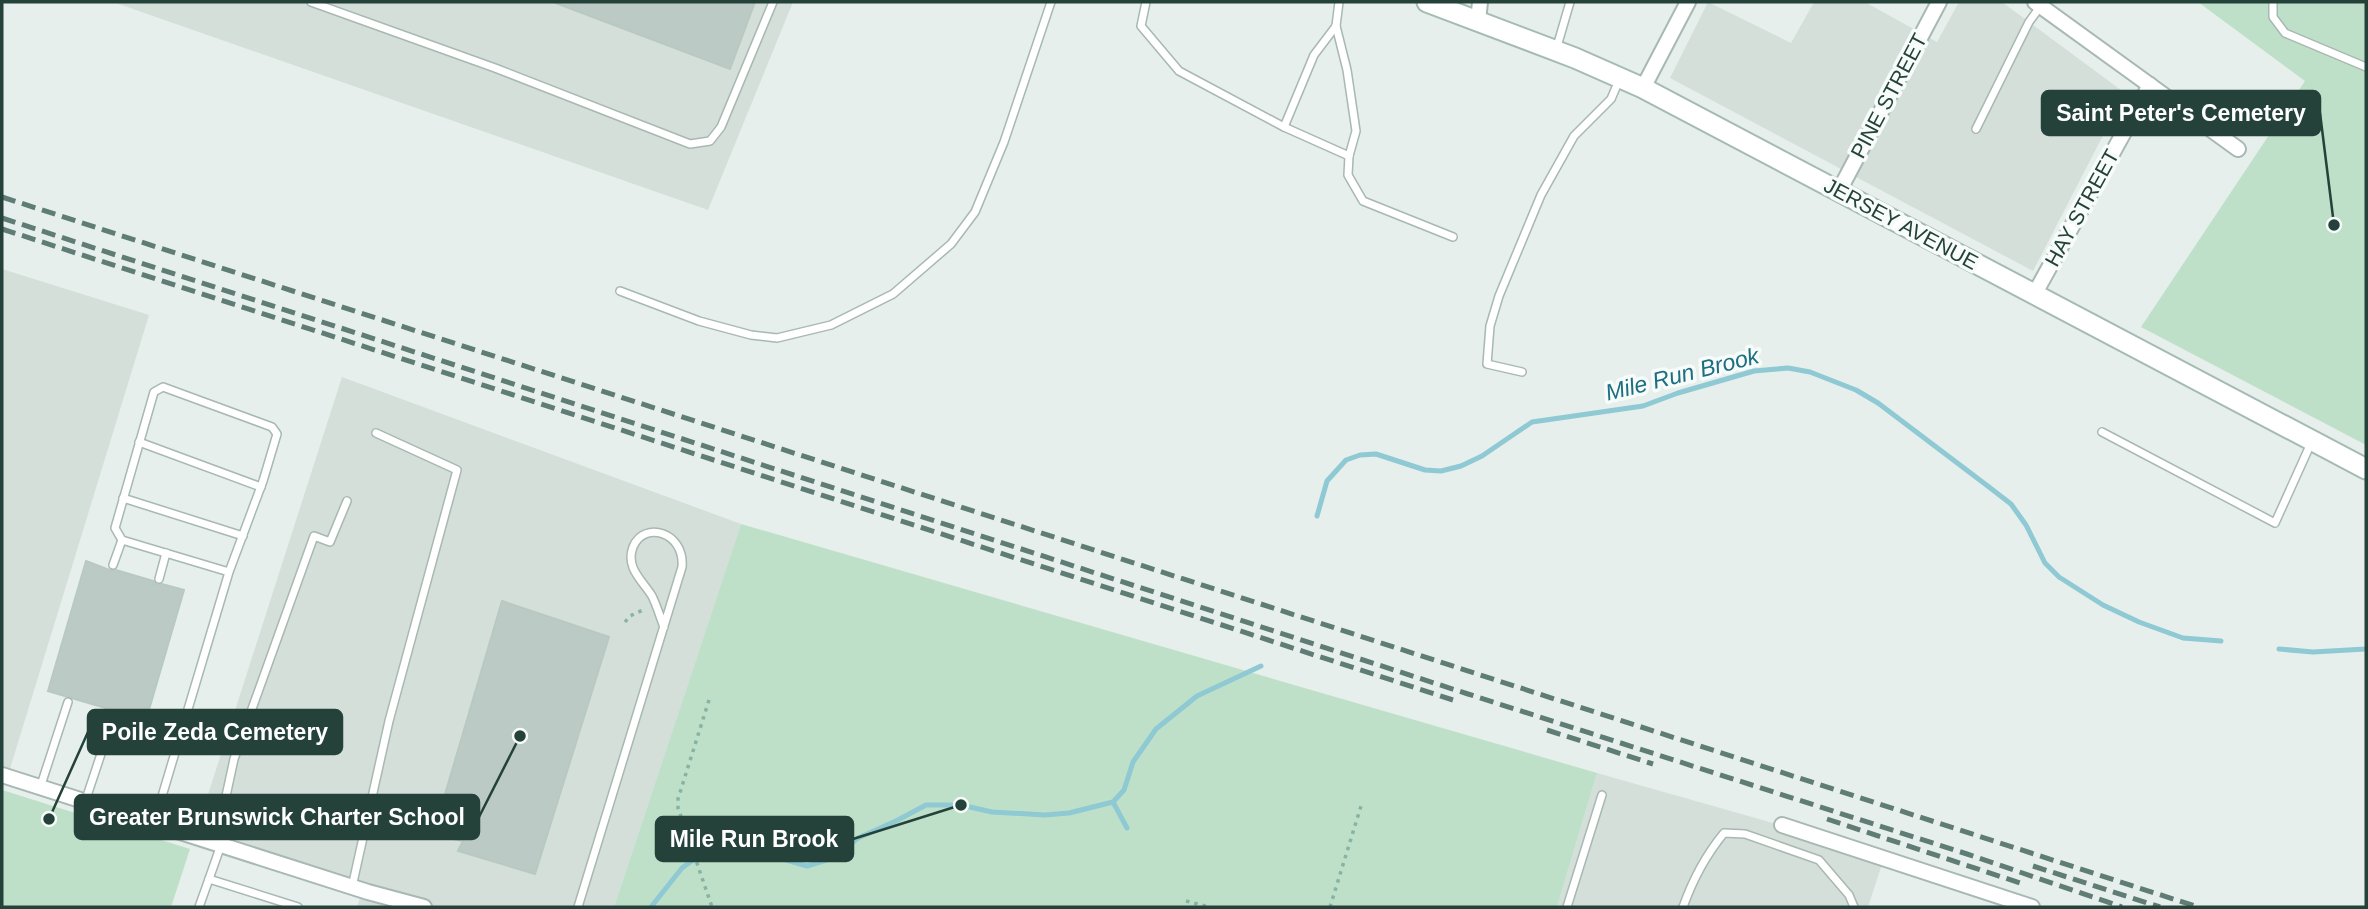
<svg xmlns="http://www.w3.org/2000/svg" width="2368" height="909" font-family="Arial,sans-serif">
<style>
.built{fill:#d4dfda}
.green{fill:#bfe0c8}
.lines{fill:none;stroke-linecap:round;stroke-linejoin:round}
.stream{stroke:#8ec9d4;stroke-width:5}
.building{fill:#bbcac4;stroke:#b8c9c2;stroke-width:2}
.lane-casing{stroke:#a8b8b2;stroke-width:10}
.street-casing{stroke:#a8b8b2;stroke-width:18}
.secondary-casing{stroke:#a4bbb3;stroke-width:23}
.path{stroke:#86b3a5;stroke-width:3.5;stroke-dasharray:3.5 5;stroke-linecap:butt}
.lane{stroke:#fff;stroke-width:7}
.street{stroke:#fff;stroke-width:14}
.secondary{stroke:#fff;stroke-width:19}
.rail{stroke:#5f7d75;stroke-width:5;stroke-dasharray:14 7;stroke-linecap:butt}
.labels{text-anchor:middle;stroke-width:7;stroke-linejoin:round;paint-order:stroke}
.street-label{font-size:21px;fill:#24423a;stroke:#f7fbf9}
.water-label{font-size:23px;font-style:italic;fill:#1c6f80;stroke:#f7fbf9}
.leader{fill:none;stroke:#24423a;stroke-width:2.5}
.callout-dot{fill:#24423a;stroke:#f7fbf9;stroke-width:2.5}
.callout{fill:#24423a;stroke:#24423a;stroke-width:2.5}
.callout-label{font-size:23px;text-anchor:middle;font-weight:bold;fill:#fff}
</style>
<rect width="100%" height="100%" fill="#e6efeb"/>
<!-- built -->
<g class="built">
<polygon points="113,2 793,2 708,210"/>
<polygon points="1708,2 1791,43 1814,2 1865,2 1937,42 1959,2 2002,2 2125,93 2033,271 1670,78"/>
<polygon points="2,269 149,315 9,772 2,770"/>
<polygon points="342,377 741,524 614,907 357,907 364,886 196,832"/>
<polygon points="1597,773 1885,855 1868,907 1557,907"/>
</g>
<!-- green -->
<g class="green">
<polygon points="2198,2 2366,2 2366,445 2141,327 2305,81"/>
<polygon points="741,524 1597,773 1557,907 614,907"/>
<polygon points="2,790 190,849 171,907 2,907"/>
</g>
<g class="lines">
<!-- stream -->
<g class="stream">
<polyline points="1317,516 1327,481 1346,460 1360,455 1376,454 1425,470 1441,471 1461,466 1482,456 1532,422 1643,406 1678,393 1754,371 1788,368 1810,372 1856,390 1878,403 1989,487 2011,504 2026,525 2045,563 2059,577 2103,605 2139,622 2183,638 2221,641"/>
<polyline points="2279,649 2313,652 2366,649"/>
<polyline points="1113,802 1127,828"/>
<polyline points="651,907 682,868 704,852 720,848 737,846 807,866 833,858 858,838 896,821 926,805 961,805 992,812 1045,815 1069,813 1113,802 1124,790 1133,762 1156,729 1197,696 1261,666"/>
</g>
</g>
<!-- building -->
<g class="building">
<polygon points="553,2 755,2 730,69"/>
<polygon points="86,561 112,571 116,570 153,581 157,585 162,584 184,590 146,720 48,691"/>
<polygon points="502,601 609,637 535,874 458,851 463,841 433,835"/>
</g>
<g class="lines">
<!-- lane casing -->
<g class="lane-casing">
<g id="lane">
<polyline points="311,2 495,68 690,144 710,141 721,127 773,2"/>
<polyline points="1146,2 1141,26 1179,71 1284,127 1314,55 1336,26 1339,2"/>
<polyline points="2273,2 2273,17 2285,33 2366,67"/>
<polyline points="1336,26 1347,70 1356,131 1349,156 1348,175 1363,201 1453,237"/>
<polyline points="1556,50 1570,2"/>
<polyline points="1284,127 1349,156"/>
<polyline points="1976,129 2029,22 2040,7"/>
<polyline points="620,291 699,321 751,335 777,338 831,325 893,294 951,244 975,212 1004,142 1051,2"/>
<polyline points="1522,372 1487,364 1490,326 1499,296 1541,195 1574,136 1611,99 1620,78"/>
<polyline points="2102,432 2275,523 2312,441"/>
<polyline points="139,442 261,487"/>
<polyline points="123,498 243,536"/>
<polyline points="113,565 122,540"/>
<polyline points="159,579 166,553"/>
<polyline points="40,788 68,702"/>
<polyline points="85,802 113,718"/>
<polyline points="154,823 229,572 263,481 277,434 272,427 163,387 154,392 115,528 122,540 229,572"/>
<polyline points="209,879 221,845 223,810 234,759 314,536 330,542 347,501"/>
<polyline points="352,887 389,721 457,470 376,433"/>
<polyline points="199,907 209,879 298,907"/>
<path d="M578 907 682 567C685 532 644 520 633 547 625 568 643 581 652 596 657 606 660 617 664 627"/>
<polyline points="1567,907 1602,795"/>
<path d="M1683 907C1693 879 1705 856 1724 833L1745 834 1819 860 1849 895 1854 907"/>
</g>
</g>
<!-- street casing -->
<g class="street-casing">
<g id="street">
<polyline points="2035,2 2238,149"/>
<polyline points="1478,21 1480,2"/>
<polyline points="1643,88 1688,2"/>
<polyline points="1839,191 1939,2"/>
<polyline points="2034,295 2150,85"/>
<polyline points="2,775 368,892 424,907"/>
<polyline points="1782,825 2032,907"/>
</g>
</g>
<!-- secondary casing -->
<g class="secondary-casing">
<polyline id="secondary" points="1427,2 1575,58 1643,88 2366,469"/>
</g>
<!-- path -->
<g class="path">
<polyline points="625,622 630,616 643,610"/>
<polyline points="709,700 678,799 678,808 712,907"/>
<polyline points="1186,901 1209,907"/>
<polyline points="1330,907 1361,806"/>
</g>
<!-- lane -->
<use href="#lane" class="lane"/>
<!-- street -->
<use href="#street" class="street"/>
<!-- secondary -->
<use href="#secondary" class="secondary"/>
<!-- rail -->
<g class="rail">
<polyline points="2,197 2198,907"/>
<polyline points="2,218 1468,694 1967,854 2122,907"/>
<polyline points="2,229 1453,700"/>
<polyline points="1547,730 1653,764"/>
<polyline points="1827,819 2020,883"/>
<polyline points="2033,866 2160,907"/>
</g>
</g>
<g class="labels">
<!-- street labels -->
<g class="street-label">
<text transform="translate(1889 96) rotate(-62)" y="7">PINE STREET</text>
<text transform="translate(2082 208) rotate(-61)" y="7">HAY STREET</text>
<text transform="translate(1901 224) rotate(28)" y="7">JERSEY AVENUE</text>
</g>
<!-- water labels -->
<g class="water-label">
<text transform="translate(1682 374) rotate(-14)" y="8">Mile Run Brook</text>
</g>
</g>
<!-- callouts -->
<path class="leader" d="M2334 225L2320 113M49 819L88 732M520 736L479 817M961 805L853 839"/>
<g class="callout-dot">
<circle cx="2334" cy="225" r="7"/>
<circle cx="49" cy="819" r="7"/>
<circle cx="520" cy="736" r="7"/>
<circle cx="961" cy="805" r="7"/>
</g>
<g class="callout">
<rect x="2042" y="91" width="278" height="44" rx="7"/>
<rect x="88" y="710" width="254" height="44" rx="7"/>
<rect x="75" y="795" width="404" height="44" rx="7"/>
<rect x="656" y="817" width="197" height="44" rx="7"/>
</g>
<g class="callout-label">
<text x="2181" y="121">Saint Peter's Cemetery</text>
<text x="215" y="740">Poile Zeda Cemetery</text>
<text x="277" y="825">Greater Brunswick Charter School</text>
<text x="754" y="847">Mile Run Brook</text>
</g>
<!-- border -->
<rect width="2368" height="909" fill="none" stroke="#24423a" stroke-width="7"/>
</svg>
